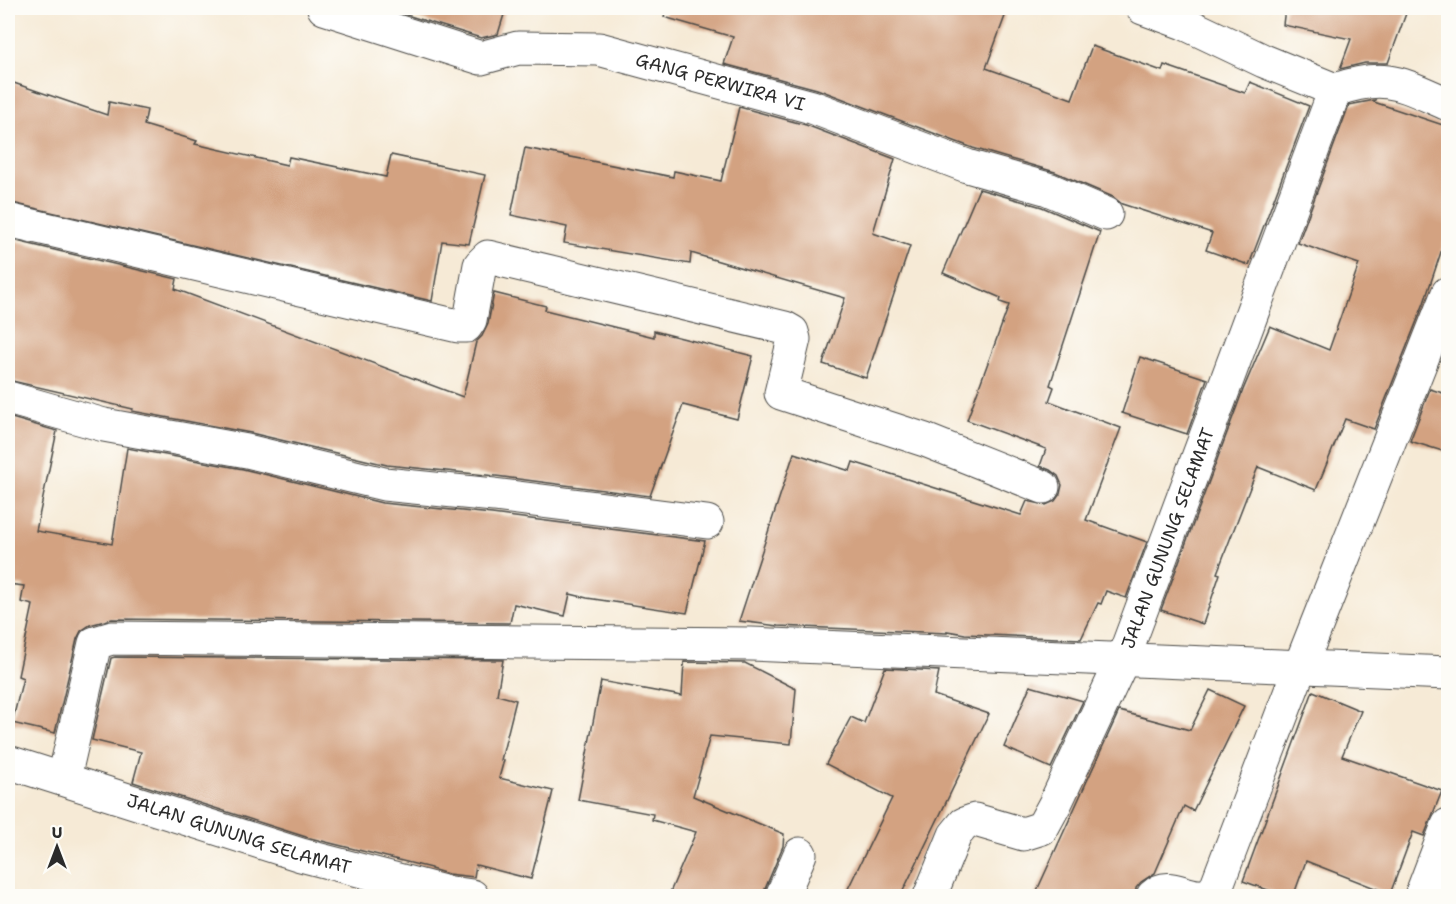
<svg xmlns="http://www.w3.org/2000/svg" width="1456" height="904" font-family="'Shantell Sans',sans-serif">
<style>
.building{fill:#d3a281}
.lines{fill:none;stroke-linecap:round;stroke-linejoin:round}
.minor-casing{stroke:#494845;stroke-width:35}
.minor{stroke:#fff;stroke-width:33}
.labels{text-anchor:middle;stroke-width:4.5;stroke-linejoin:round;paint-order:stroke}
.street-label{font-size:18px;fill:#2b2b2b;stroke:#fdfcf7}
</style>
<rect width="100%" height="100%" fill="#fdfcf7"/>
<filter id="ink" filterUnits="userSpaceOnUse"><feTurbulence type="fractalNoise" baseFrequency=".0167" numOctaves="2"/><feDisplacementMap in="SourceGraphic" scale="12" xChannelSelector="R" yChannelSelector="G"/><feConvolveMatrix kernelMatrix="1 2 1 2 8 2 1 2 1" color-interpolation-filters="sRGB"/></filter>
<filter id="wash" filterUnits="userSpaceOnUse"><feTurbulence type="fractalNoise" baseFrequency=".008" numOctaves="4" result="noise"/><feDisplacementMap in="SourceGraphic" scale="24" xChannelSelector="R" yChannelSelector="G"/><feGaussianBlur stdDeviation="1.35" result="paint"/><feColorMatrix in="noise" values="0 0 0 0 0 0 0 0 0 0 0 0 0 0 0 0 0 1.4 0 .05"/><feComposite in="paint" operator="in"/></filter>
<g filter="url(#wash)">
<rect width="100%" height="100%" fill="#f6ead6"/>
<g id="blocks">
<!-- building -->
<g class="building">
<polygon points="384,8 506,8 498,34 481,38"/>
<polygon points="666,8 1008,8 986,68 1072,99 1092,46 1162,71 1164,65 1245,93 1250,82 1309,106 1249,265 1206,250 1212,233 1122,204 1113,197 1055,172 973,148 817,89 724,64 733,37 664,17"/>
<polygon points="1285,8 1408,8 1388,63 1365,63 1340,69 1351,39 1283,25"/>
<polygon points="8,81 107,115 109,102 147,110 144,125 197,141 195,144 287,165 289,157 386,177 391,155 485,175 469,244 442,241 432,301 8,202"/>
<polygon points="1375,100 1374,102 1449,127 1449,228 1424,303 1374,429 1345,419 1316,490 1258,467 1217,573 1220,574 1203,624 1161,610 1243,390 1270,326 1329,350 1359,264 1298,243 1349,105"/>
<polygon points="739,107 806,125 895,159 873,233 910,246 866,378 823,364 845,298 691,253 690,264 564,243 567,227 511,215 525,148 673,177 674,171 721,181"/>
<polygon points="979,189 1042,207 1100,232 1050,385 1054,387 1049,401 1121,428 1086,520 1147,542 1126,598 1106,591 1101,604 1098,603 1081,639 965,634 947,631 947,633 778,626 739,621 794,453 850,471 853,462 1021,515 1027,501 1046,505 1055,501 1060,494 1062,485 1058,476 1050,470 1040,466 1046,449 967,420 1009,305 1000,302 1001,298 943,273"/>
<polygon points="8,239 177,279 175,289 463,397 476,342 482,336 488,324 494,293 546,306 545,310 654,337 654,331 753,356 737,419 683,405 650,496 496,476 387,465 251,433 132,411 133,409 8,380"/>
<polygon points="1140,357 1207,379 1187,434 1122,413"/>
<polygon points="1430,389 1449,395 1449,453 1410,441"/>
<polygon points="8,417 57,431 36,531 112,544 127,448 243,469 382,503 492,514 705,541 687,613 587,598 570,594 565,616 514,604 510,623 112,619 90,625 81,631 77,639 55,733 12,723 23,678 18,676 33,605 21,602 24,586 8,584"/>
<polygon points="115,657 503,660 497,695 516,700 501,760 504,760 499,778 553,791 531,879 476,865 474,877 448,874 431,869 431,868 306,837 133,782 141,752 92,740 111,658"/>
<polygon points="684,662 745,663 796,689 791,744 710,736 693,796 784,834 783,846 765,889 764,897 668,897 696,832 652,820 653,814 578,800 601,681 682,696"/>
<polygon points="885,668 939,671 934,695 989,714 900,897 844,897 892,798 826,764 851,717 864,723"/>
<polygon points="1030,686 1083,701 1051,768 1004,747"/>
<polygon points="1210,690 1244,706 1193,811 1184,806 1155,873 1141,882 1136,888 1135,897 1034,897 1119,711 1190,730"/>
<polygon points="1313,691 1361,711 1342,756 1442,791 1424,836 1413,832 1390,894 1306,861 1293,897 1287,897 1243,881"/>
</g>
</g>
</g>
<g filter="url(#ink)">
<use href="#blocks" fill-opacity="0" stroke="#494845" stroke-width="1.5"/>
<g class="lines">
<!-- minor casing -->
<g class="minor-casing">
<g id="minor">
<path id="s1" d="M324 8 481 58 518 48 599 49 812 107 967 166 1048 189 1106 214"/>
<path d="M1143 8 1184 23 1264 61 1335 90C1387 72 1401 84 1448 104"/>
<polyline points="8,220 458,326 466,326 470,320 480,265 488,257 785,328 792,332 794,339 781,393 925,440 1043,487"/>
<polyline points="8,398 104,425 247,451 384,484 494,495 707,522"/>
<path id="s2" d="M8 762 301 855 444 892 472 896"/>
<polyline points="64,778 95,643 112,638 751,644 1448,673"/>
<polyline points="782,896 800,854"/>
<path id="s3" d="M930 896 955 835 964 824 975 820 1023 834 1042 828 1055 804 1123 659 1335 90"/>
<path d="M1153 896C1167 882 1182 895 1198 896"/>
<polyline points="1206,896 1215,890 1220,877 1300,667 1448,293"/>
<polyline points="1421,896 1448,825"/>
</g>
</g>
<!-- minor -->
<use href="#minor" class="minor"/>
</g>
</g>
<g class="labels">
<!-- street labels -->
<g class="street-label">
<text dy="6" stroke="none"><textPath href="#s1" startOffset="410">GANG PERWIRA VI</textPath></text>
<text dy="6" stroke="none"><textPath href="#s3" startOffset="478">JALAN GUNUNG SELAMAT</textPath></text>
<text dy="6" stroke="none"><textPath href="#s2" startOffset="242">JALAN GUNUNG SELAMAT</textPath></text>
</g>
</g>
<!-- margin -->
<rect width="1456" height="904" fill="none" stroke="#fdfcf7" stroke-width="30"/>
<!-- north arrow -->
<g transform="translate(57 847)" stroke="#fdfcf7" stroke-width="4.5" paint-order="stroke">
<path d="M0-4.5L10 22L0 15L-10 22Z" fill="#2b2b2b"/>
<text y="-9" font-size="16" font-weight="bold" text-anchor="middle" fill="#2b2b2b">U</text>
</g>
</svg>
